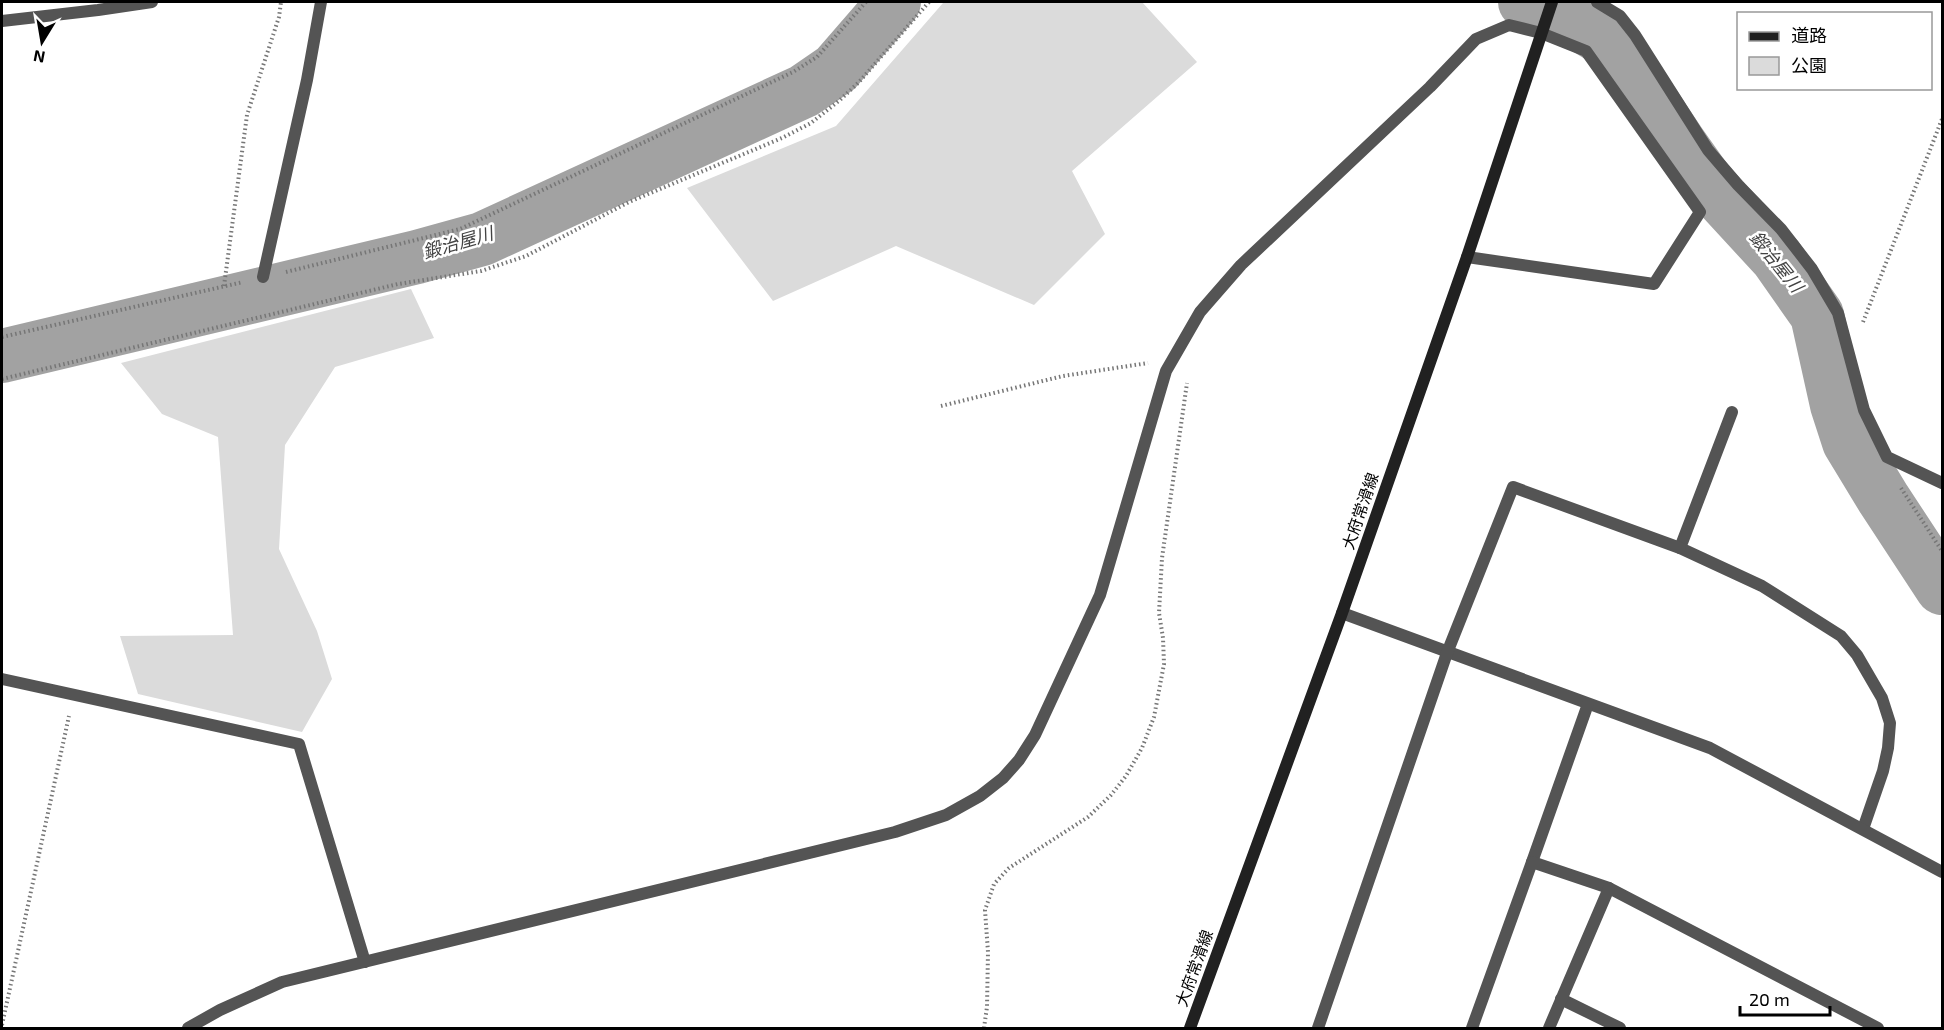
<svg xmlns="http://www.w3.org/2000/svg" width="1944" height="1030" font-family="'Exo 2','Noto Sans JP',sans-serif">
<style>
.green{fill:#dbdbdb}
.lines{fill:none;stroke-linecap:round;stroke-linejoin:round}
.river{stroke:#a2a2a2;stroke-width:54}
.path{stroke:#767676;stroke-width:4;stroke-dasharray:1.5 3;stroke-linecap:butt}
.street{stroke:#545454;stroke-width:12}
.secondary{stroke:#212121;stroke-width:12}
.labels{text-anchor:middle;stroke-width:5;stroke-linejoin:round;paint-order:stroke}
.street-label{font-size:16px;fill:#000;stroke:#fff}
.water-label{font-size:18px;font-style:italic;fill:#434343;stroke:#fff}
</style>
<rect width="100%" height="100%" fill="#fff"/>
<!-- green -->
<g class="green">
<polygon points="947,2 1142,2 1197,62 1072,171 1105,234 1034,305 896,246 773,301 687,188 836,126 943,3"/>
<polygon points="411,289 434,338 335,367 285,445 279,549 317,631 332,679 302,732 138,694 120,636 233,635 218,437 162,414 121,363"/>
</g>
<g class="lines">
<!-- river -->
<g class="river">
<polyline points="1525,2 1576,22 1614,45 1678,141 1707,182 1777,258 1817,315 1837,405 1849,442 1883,498 1942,588"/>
<polyline points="2,356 417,257 482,239 804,91 836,69 894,2"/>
</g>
<!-- path -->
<g class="path">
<polyline points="286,272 460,229 793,72 817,57 866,2"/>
<polyline points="224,286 247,115 279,17 281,2"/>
<polyline points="1863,322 1942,119"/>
<polyline points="2,337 243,282"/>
<polyline points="2,379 398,284 481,271 526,256 629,202 782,138 811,123 840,100 859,82 929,2"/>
<polyline points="941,406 1063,376 1148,363"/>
<polyline points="1901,488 1942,551"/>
<polyline points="2,1025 69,716"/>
<polyline points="984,1028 987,1007 988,952 985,910 994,884 1009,868 1088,817 1111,795 1126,776 1142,748 1154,717 1164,664 1163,638 1159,613 1162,558 1187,383"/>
</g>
<!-- street -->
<g class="street">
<polyline points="1597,2 1620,16 1635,35 1708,150 1738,185 1781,229 1812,269 1838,313 1864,410 1887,457 1942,483"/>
<polyline points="2,21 98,10 152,2"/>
<polyline points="263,277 307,80 321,2"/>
<polyline points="1732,412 1680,548 1762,586 1841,636 1857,655 1882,698 1890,723 1888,748 1883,771 1863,829"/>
<polyline points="1342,613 1710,748 1942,872"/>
<polyline points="2,679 299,744 365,962"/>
<polyline points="1532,862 1588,704"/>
<polyline points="1561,999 1620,1028"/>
<polyline points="188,1028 220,1010 282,982 895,832 946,815 980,796 1003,778 1019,760 1035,735 1100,595 1166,371 1200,312 1241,265 1430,87 1476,39 1509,25 1541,33 1586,51 1700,212 1654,284 1467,257"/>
<polyline points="1318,1028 1447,653 1513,487 1680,548"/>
<polyline points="1472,1028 1532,862 1609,888"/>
<polyline points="1549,1028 1609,888 1878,1028"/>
</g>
<!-- secondary -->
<polyline class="secondary" points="1190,1028 1342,613 1467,257 1552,2"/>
</g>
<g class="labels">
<!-- street labels -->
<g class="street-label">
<text transform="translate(1360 511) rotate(-71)" y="6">大府常滑線</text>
<text transform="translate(1194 968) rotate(-70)" y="6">大府常滑線</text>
</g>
<!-- water labels -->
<g class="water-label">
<text transform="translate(458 243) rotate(-16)" y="6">鍛治屋川</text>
<text transform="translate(1776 262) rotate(51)" y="6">鍛治屋川</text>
</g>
</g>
<!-- border -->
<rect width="1944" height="1030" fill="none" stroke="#000000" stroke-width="6"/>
<!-- legend -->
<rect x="1737" y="12" width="195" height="78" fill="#ffffff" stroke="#999999" stroke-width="1.5"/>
<rect x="1749" y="32" width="30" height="9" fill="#212121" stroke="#999999" stroke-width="1.5"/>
<text x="1791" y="42" font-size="18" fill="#000000">道路</text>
<rect x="1749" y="57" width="30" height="18" fill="#dbdbdb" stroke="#999999" stroke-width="1.5"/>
<text x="1791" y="72" font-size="18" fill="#000000">公園</text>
<!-- north arrow -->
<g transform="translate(42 42) rotate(191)" stroke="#ffffff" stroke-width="4.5" paint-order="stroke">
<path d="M0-4.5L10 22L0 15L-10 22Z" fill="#000000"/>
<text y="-9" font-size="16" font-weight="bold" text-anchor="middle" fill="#000000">N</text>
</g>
<!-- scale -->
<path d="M1740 1006v9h90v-9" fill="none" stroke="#000000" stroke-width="3"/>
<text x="1749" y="1006" font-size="18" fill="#000000" stroke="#ffffff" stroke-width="4.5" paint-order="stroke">20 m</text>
</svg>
